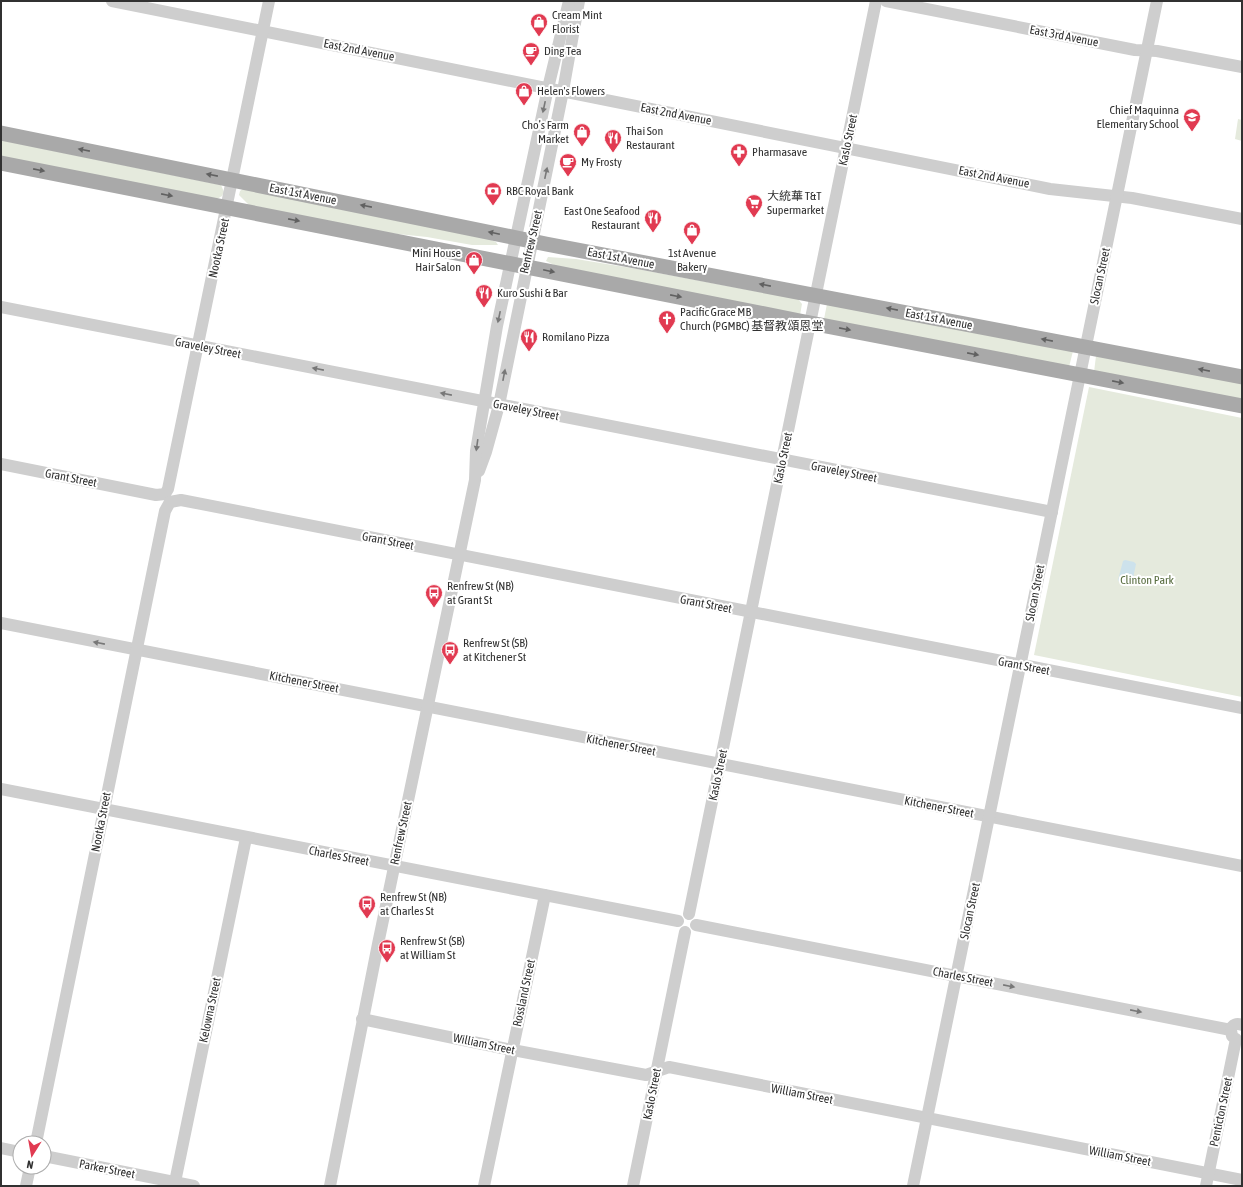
<svg xmlns="http://www.w3.org/2000/svg" width="1243" height="1187" font-family="'Asap Condensed','Noto Sans SC',sans-serif">
<style>
.green{fill:#e5eadd}
.water{fill:#cde2ec}
.lines{fill:none;stroke-linecap:round;stroke-linejoin:round}
.minor{stroke:#cecece;stroke-width:12}
.major{stroke:#a9a9a9;stroke-width:15}
.oneway{fill:#787878}
.oneway2{fill:#616161}
.labels{text-anchor:middle;stroke-width:4;stroke-linejoin:round;paint-order:stroke}
.poi-label{font-size:12px;fill:#313131;stroke:#fff;text-anchor:start}
.street-label{font-size:12px;fill:#313131;stroke:#fff}
.park-label{font-size:12px;fill:#576c3f;stroke:#fff}
</style>
<rect width="100%" height="100%" fill="#fff"/>
<!-- green -->
<g class="green">
<polygon points="1238,119 1242,120 1242,141 1235,139"/>
<polygon points="1,140 221,185 224,192 222,196 217,199 1,157"/>
<polygon points="244,188 476,234 496,242 498,245 472,245 427,237 378,232 249,205 239,195 240,191"/>
<polygon points="548,257 576,259 637,269 798,299 802,304 800,315 558,267 546,261"/>
<polygon points="827,304 1073,351 1069,367 824,319"/>
<polygon points="1096,356 1242,383 1242,401 1094,372"/>
<polygon points="1089,387 1242,418 1242,697 1034,655"/>
</g>
<!-- water -->
<polygon class="water" points="1125,560 1134,562 1136,564 1132,583 1130,585 1120,583 1118,580 1123,561"/>
<g class="lines">
<!-- minor -->
<g class="minor">
<polyline points="112,1 1050,189 1132,198 1242,219"/>
<polyline points="886,1 1135,50 1157,51 1242,67"/>
<polyline points="1,307 1052,512"/>
<polyline points="1,464 156,495 165,494 168,489 269,1"/>
<polyline points="479,471 486,452 499,405 563,91 579,1"/>
<polyline points="1,623 1242,866"/>
<polyline points="1,789 678,921"/>
<polyline points="689,914 876,1"/>
<polyline points="696,925 1231,1030"/>
<polyline points="362,1019 502,1048 646,1075 669,1067 1242,1180"/>
<path d="M1232 1036 1231 1030C1232 1024 1237 1023 1242 1025"/>
<polyline points="36,1143 165,511 170,502 181,500 1242,708"/>
<polyline points="1,1148 20,1152"/>
<polyline points="44,1156 194,1186"/>
<polyline points="175,1182 246,838"/>
<polyline points="26,1186 30,1167"/>
<polyline points="330,1186 378,944 475,480 476,451 497,326 548,88 569,1"/>
<polyline points="484,1186 545,895"/>
<polyline points="633,1186 685,932"/>
<polyline points="913,1186 1157,1"/>
<polyline points="1206,1186 1236,1039"/>
</g>
<!-- major -->
<g class="major">
<polyline points="1,133 546,244 1242,377"/>
<polyline points="1,163 800,321 1242,406"/>
</g>
</g>
<!-- one-way arrows -->
<defs><path id="oneway-solid" d="M-6-.8H1V-3.2L6.5 0L1 3.2V.8H-6Z"/></defs>
<g class="oneway">
<use href="#oneway-solid" transform="translate(544 107) rotate(102)"/>
<use href="#oneway-solid" transform="translate(546 173) rotate(-78)"/>
<use href="#oneway-solid" transform="translate(499 317) rotate(102)"/>
<use href="#oneway-solid" transform="translate(318 369) rotate(-169)"/>
<use href="#oneway-solid" transform="translate(504 375) rotate(-79)"/>
<use href="#oneway-solid" transform="translate(446 394) rotate(-169)"/>
<use href="#oneway-solid" transform="translate(477 445) rotate(98)"/>
<use href="#oneway-solid" transform="translate(99 643) rotate(-169)"/>
<use href="#oneway-solid" transform="translate(1009 986) rotate(11)"/>
<use href="#oneway-solid" transform="translate(1136 1011) rotate(11)"/>
</g>
<g class="oneway2">
<use href="#oneway-solid" transform="translate(84 150) rotate(-169)"/>
<use href="#oneway-solid" transform="translate(39 170) rotate(11)"/>
<use href="#oneway-solid" transform="translate(212 175) rotate(-169)"/>
<use href="#oneway-solid" transform="translate(167 195) rotate(11)"/>
<use href="#oneway-solid" transform="translate(366 206) rotate(-169)"/>
<use href="#oneway-solid" transform="translate(294 220) rotate(11)"/>
<use href="#oneway-solid" transform="translate(494 233) rotate(-168)"/>
<use href="#oneway-solid" transform="translate(549 271) rotate(12)"/>
<use href="#oneway-solid" transform="translate(765 285) rotate(-169)"/>
<use href="#oneway-solid" transform="translate(676 296) rotate(11)"/>
<use href="#oneway-solid" transform="translate(892 309) rotate(-169)"/>
<use href="#oneway-solid" transform="translate(845 329) rotate(11)"/>
<use href="#oneway-solid" transform="translate(1047 340) rotate(-169)"/>
<use href="#oneway-solid" transform="translate(973 354) rotate(11)"/>
<use href="#oneway-solid" transform="translate(1204 370) rotate(-169)"/>
<use href="#oneway-solid" transform="translate(1118 382) rotate(11)"/>
</g>
<!-- icons -->
<defs>
<g id="shop-pin" transform="scale(0.9)"><path d="M0 17L-7.5 6A9.5 9.5 0 1 1 7.5 6Z" fill="#e13a51" stroke="#fff"/><path d="M-5-2.5h2.3a2.7 3.5 0 0 1 5.4 0H5L5.5 6h-11ZM-1.5-2.5h3a1.5 2.3 0 0 0-3 0Z" fill="#fff"/></g>
<g id="cafe-pin" transform="scale(0.9)"><path d="M0 17L-7.5 6A9.5 9.5 0 1 1 7.5 6Z" fill="#e13a51" stroke="#fff"/><path d="M-5.5-4.5H6V0H3Q3 3.5 0 3.5H-2.5Q-5.5 3.5-5.5 0ZM3-3.2v2h1.7v-2ZM-6 4.5H4V6H-6Z" fill="#fff"/></g>
<g id="school-pin" transform="scale(0.9)"><path d="M0 17L-7.5 6A9.5 9.5 0 1 1 7.5 6Z" fill="#e13a51" stroke="#fff"/><path d="M0-5L7-2L0 1L-7-2ZM-4 1L0 2.5L4 1V4Q0 6-4 4Z" fill="#fff"/></g>
<g id="restaurant-pin" transform="scale(0.9)"><path d="M0 17L-7.5 6A9.5 9.5 0 1 1 7.5 6Z" fill="#e13a51" stroke="#fff"/><path d="M-5-6h1v4h1v-4h1v4h1v-4h1v5L-1.5 .5V6h-2V.5L-5-1ZM5-6V6H3V1.5H1.5Q1.5-4 5-6Z" fill="#fff"/></g>
<g id="pharmacy-pin" transform="scale(0.9)"><path d="M0 17L-7.5 6A9.5 9.5 0 1 1 7.5 6Z" fill="#e13a51" stroke="#fff"/><path d="M-2-6h4v4h4v4h-4v4h-4v-4h-4v-4h4Z" fill="#fff"/></g>
<g id="bank-pin" transform="scale(0.9)"><path d="M0 17L-7.5 6A9.5 9.5 0 1 1 7.5 6Z" fill="#e13a51" stroke="#fff"/><path d="M-6-4H6V4H-6ZM0-2.3a2.3 2.3 0 1 0 0 4.6a2.3 2.3 0 1 0 0-4.6Z" fill="#fff"/></g>
<g id="supermarket-pin" transform="scale(0.9)"><path d="M0 17L-7.5 6A9.5 9.5 0 1 1 7.5 6Z" fill="#e13a51" stroke="#fff"/><path d="M-6-5.5h2.5l.6 2H6L4.5 2H-2.5L-4.4-4H-6ZM-1.5 3.2a1.3 1.3 0 1 0 .1 0ZM3 3.2a1.3 1.3 0 1 0 .1 0Z" fill="#fff"/></g>
<g id="church-pin" transform="scale(0.9)"><path d="M0 17L-7.5 6A9.5 9.5 0 1 1 7.5 6Z" fill="#e13a51" stroke="#fff"/><path d="M-1.2-6h2.4v3.5h3.3v2.4h-3.3V6h-2.4V-.1h-3.3v-2.4h3.3Z" fill="#fff"/></g>
<g id="bus-pin" transform="scale(0.9)"><path d="M0 17L-7.5 6A9.5 9.5 0 1 1 7.5 6Z" fill="#e13a51" stroke="#fff"/><path d="M-5-6H5V4H4V6H2V4H-2V6H-4V4H-5ZM-3.5-4V0h7V-4ZM-3.5 1.2v1.5H-2V1.2ZM2 1.2v1.5H3.5V1.2Z" fill="#fff"/></g>
</defs>
<g fill-rule="evenodd">
<use href="#shop-pin" x="539" y="22"/>
<use href="#cafe-pin" x="531" y="51"/>
<use href="#shop-pin" x="524" y="91"/>
<use href="#school-pin" x="1192" y="117"/>
<use href="#shop-pin" x="582" y="132"/>
<use href="#restaurant-pin" x="613" y="138"/>
<use href="#pharmacy-pin" x="739" y="152"/>
<use href="#cafe-pin" x="568" y="162"/>
<use href="#bank-pin" x="493" y="191"/>
<use href="#supermarket-pin" x="754" y="203"/>
<use href="#restaurant-pin" x="653" y="218"/>
<use href="#shop-pin" x="692" y="230"/>
<use href="#shop-pin" x="474" y="260"/>
<use href="#restaurant-pin" x="484" y="293"/>
<use href="#church-pin" x="667" y="319"/>
<use href="#restaurant-pin" x="529" y="337"/>
<use href="#bus-pin" x="434" y="593"/>
<use href="#bus-pin" x="450" y="650"/>
<use href="#bus-pin" x="367" y="904"/>
<use href="#bus-pin" x="387" y="948"/>
</g>
<g class="labels">
<!-- poi labels -->
<g class="poi-label">
<text x="552" y="19">Cream Mint<tspan x="552" dy="14">Florist</tspan></text>
<text x="544" y="55">Ding Tea</text>
<text x="537" y="95">Helen's Flowers</text>
<text x="1179" y="114" text-anchor="end">Chief Maquinna<tspan x="1179" dy="14">Elementary School</tspan></text>
<text x="569" y="129" text-anchor="end">Cho’s Farm<tspan x="569" dy="14">Market</tspan></text>
<text x="626" y="135">Thai Son<tspan x="626" dy="14">Restaurant</tspan></text>
<text x="752" y="156">Pharmasave</text>
<text x="581" y="166">My Frosty</text>
<text x="506" y="195">RBC Royal Bank</text>
<text x="767" y="200">大統華 T&amp;T<tspan x="767" dy="14">Supermarket</tspan></text>
<text x="640" y="215" text-anchor="end">East One Seafood<tspan x="640" dy="14">Restaurant</tspan></text>
<text x="461" y="257" text-anchor="end">Mini House<tspan x="461" dy="14">Hair Salon</tspan></text>
<text x="692" y="257" text-anchor="middle">1st Avenue<tspan x="692" dy="14">Bakery</tspan></text>
<text x="497" y="297">Kuro Sushi &amp; Bar</text>
<text x="680" y="316">Pacific Grace MB<tspan x="680" dy="14">Church (PGMBC) 基督教頌恩堂</tspan></text>
<text x="542" y="341">Romilano Pizza</text>
<text x="447" y="590">Renfrew St (NB)<tspan x="447" dy="14">at Grant St</tspan></text>
<text x="463" y="647">Renfrew St (SB)<tspan x="463" dy="14">at Kitchener St</tspan></text>
<text x="380" y="901">Renfrew St (NB)<tspan x="380" dy="14">at Charles St</tspan></text>
<text x="400" y="945">Renfrew St (SB)<tspan x="400" dy="14">at William St</tspan></text>
</g>
<!-- street labels -->
<g class="street-label">
<text transform="translate(1064 36) rotate(11)" y="4">East 3rd Avenue</text>
<text transform="translate(359 50) rotate(11)" y="4">East 2nd Avenue</text>
<text transform="translate(676 114) rotate(11)" y="4">East 2nd Avenue</text>
<text transform="translate(848 140) rotate(-78)" y="4">Kaslo Street</text>
<text transform="translate(994 177) rotate(11)" y="4">East 2nd Avenue</text>
<text transform="translate(303 194) rotate(11)" y="4">East 1st Avenue</text>
<text transform="translate(531 242) rotate(-77)" y="4">Renfrew Street</text>
<text transform="translate(219 248) rotate(-78)" y="4">Nootka Street</text>
<text transform="translate(621 258) rotate(11)" y="4">East 1st Avenue</text>
<text transform="translate(1100 276) rotate(-78)" y="4">Slocan Street</text>
<text transform="translate(939 319) rotate(11)" y="4">East 1st Avenue</text>
<text transform="translate(208 348) rotate(11)" y="4">Graveley Street</text>
<text transform="translate(526 410) rotate(11)" y="4">Graveley Street</text>
<text transform="translate(783 458) rotate(-78)" y="4">Kaslo Street</text>
<text transform="translate(844 472) rotate(11)" y="4">Graveley Street</text>
<text transform="translate(71 478) rotate(11)" y="4">Grant Street</text>
<text transform="translate(388 541) rotate(11)" y="4">Grant Street</text>
<text transform="translate(1035 593) rotate(-79)" y="4">Slocan Street</text>
<text transform="translate(706 604) rotate(11)" y="4">Grant Street</text>
<text transform="translate(1024 666) rotate(11)" y="4">Grant Street</text>
<text transform="translate(304 682) rotate(11)" y="4">Kitchener Street</text>
<text transform="translate(621 745) rotate(11)" y="4">Kitchener Street</text>
<text transform="translate(718 775) rotate(-78)" y="4">Kaslo Street</text>
<text transform="translate(939 807) rotate(11)" y="4">Kitchener Street</text>
<text transform="translate(101 822) rotate(-79)" y="4">Nootka Street</text>
<text transform="translate(401 833) rotate(-78)" y="4">Renfrew Street</text>
<text transform="translate(339 856) rotate(11)" y="4">Charles Street</text>
<text transform="translate(970 911) rotate(-78)" y="4">Slocan Street</text>
<text transform="translate(963 977) rotate(11)" y="4">Charles Street</text>
<text transform="translate(524 993) rotate(-78)" y="4">Rossland Street</text>
<text transform="translate(210 1010) rotate(-78)" y="4">Kelowna Street</text>
<text transform="translate(484 1044) rotate(12)" y="4">William Street</text>
<text transform="translate(652 1094) rotate(-79)" y="4">Kaslo Street</text>
<text transform="translate(802 1094) rotate(11)" y="4">William Street</text>
<text transform="translate(1221 1112) rotate(-78)" y="4">Penticton Street</text>
<text transform="translate(1120 1156) rotate(11)" y="4">William Street</text>
<text transform="translate(107 1169) rotate(11)" y="4">Parker Street</text>
</g>
<!-- park labels -->
<g class="park-label">
<text x="1147" y="584">Clinton Park</text>
</g>
</g>
<!-- border -->
<rect width="1243" height="1187" fill="none" stroke="#313131" stroke-width="4"/>
<!-- north arrow -->
<g transform="translate(32 1155) rotate(191)"><circle r="19" fill="#ffffff" stroke="#adadad"/>
<path d="M0-3L7 15L0 10L-7 15Z" fill="#e13a51"/>
<text y="-6" font-size="11" font-weight="bold" text-anchor="middle" fill="#313131">N</text>
</g>
</svg>
